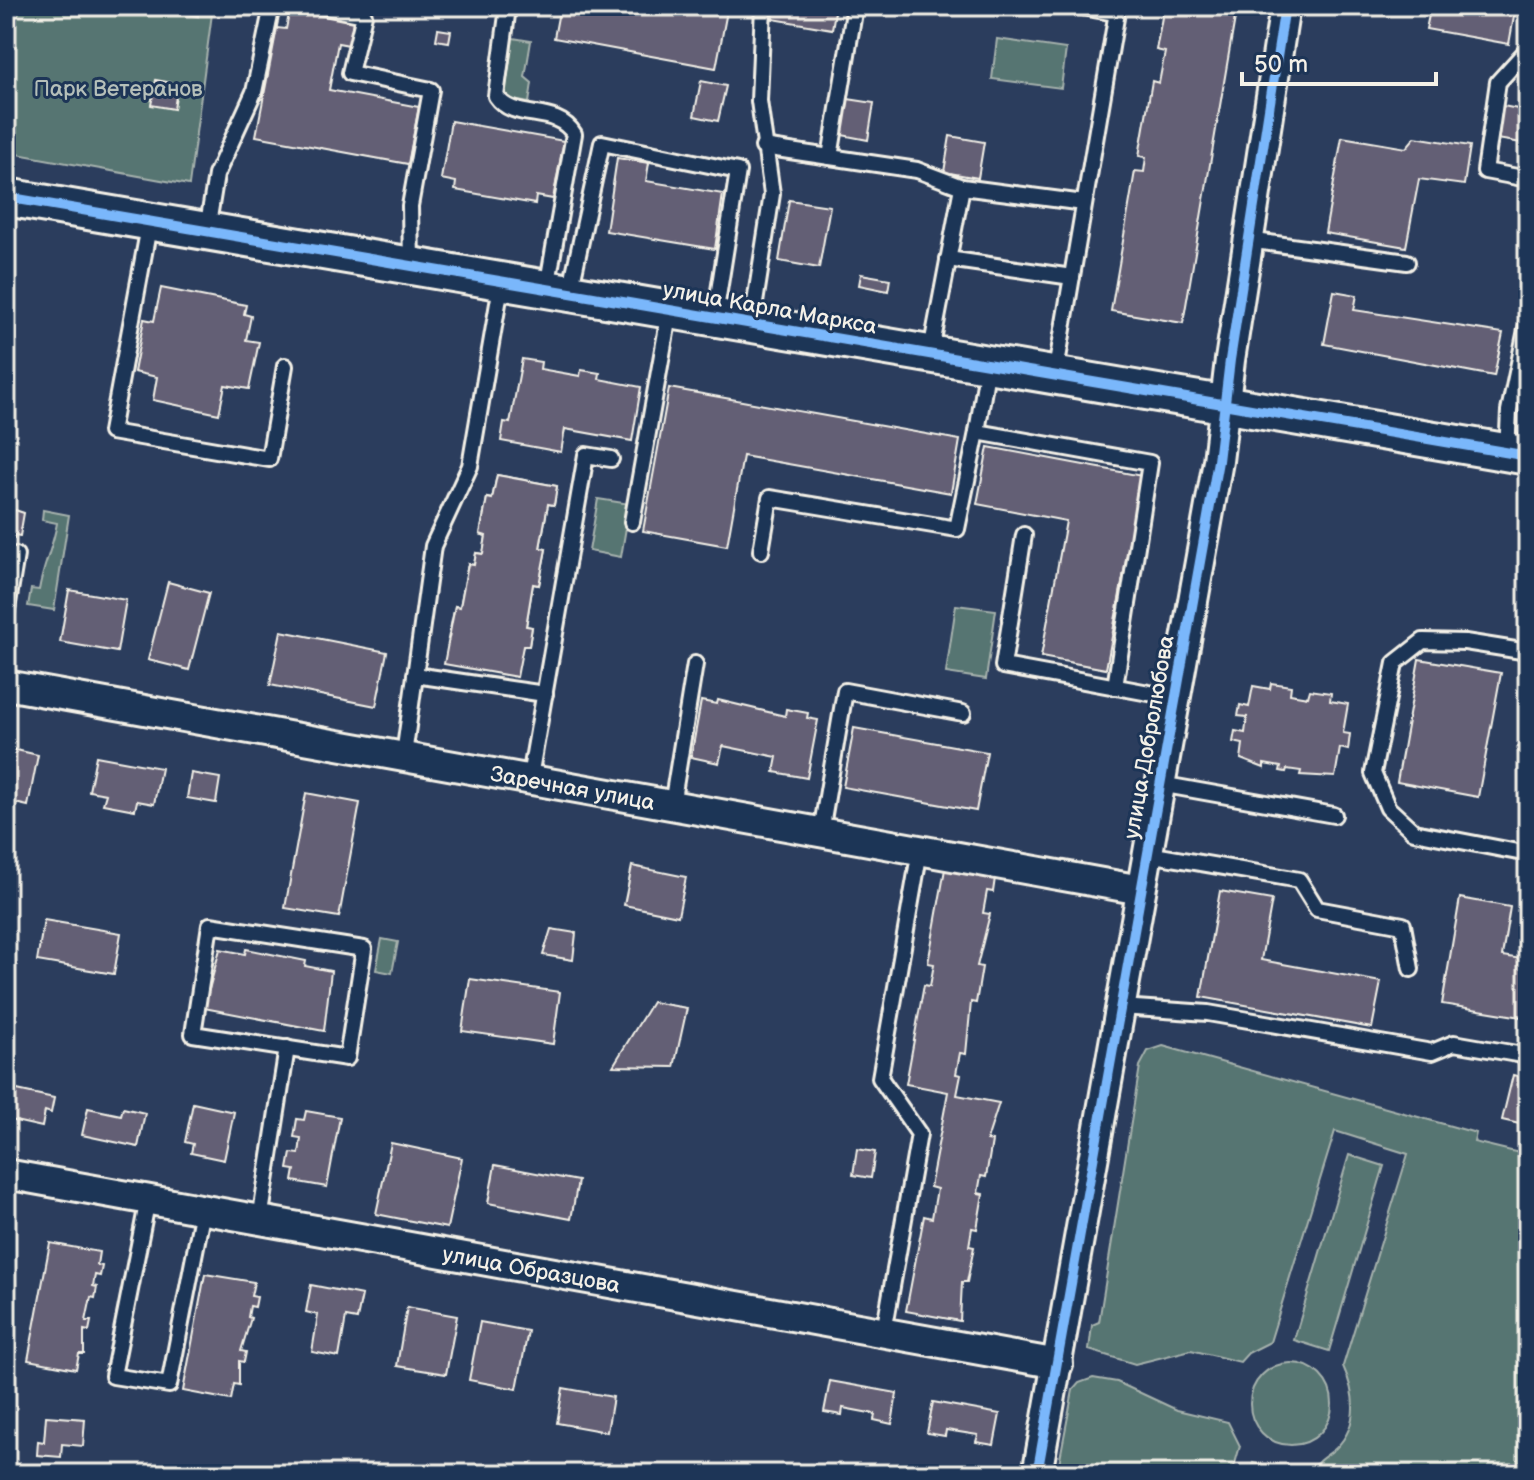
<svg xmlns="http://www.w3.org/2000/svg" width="1534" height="1480" font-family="'Balsamiq Sans',sans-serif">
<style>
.green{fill:#577472;stroke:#a6b2ad;stroke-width:2}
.building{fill:#645f75;stroke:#f4f1e8;stroke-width:2}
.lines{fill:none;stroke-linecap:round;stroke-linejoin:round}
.service-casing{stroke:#f4f1e8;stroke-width:20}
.minor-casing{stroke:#f4f1e8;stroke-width:34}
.tertiary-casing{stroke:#f4f1e8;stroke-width:42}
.service{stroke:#1d3557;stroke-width:14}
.minor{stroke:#1d3557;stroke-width:28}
.tertiary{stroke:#1d3557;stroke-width:36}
.cycleway-casing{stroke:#1d3557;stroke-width:15}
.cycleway{stroke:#7ab7fb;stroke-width:10}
.labels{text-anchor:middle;stroke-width:6;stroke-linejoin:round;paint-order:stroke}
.park-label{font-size:22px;fill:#b5bfb9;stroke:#1d3557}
.street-label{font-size:22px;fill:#f4f1e8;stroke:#1d3557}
</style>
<rect width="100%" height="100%" fill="#2b3d5d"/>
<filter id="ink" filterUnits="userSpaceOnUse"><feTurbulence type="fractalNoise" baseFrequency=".0125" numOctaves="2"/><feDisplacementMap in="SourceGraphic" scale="16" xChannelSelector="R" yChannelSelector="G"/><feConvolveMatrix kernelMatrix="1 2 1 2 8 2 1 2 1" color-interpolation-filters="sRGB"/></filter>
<g filter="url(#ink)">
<!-- green -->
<g class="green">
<polygon points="6,6 213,6 189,185 6,152"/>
<polygon points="513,38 531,41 525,77 532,83 529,103 513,100 505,93"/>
<polygon points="997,39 1066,49 1061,88 992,79"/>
<polygon points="598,499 630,504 621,557 589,551"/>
<path d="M43 510 69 515 54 610 28 606 31 589 39 590C43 565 53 548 57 523L42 520Z"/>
<polygon points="956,605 996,610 986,679 946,673"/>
<polygon points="382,939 398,942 392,973 376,970"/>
<path d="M1163 1046 1476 1133 1474 1142 1528 1155V1474H1311C1315 1460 1326 1457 1336 1448 1360 1424 1355 1393 1343 1366L1408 1154 1335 1131 1270 1342 1248 1353 1240 1362 1191 1350 1135 1364 1089 1350 1092 1325 1099 1322 1140 1066 1148 1051Z"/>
<polygon points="1349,1155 1384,1166 1329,1351 1294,1340"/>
<circle cx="1291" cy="1404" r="41"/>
<polygon points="1093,1378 1117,1382 1177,1410 1228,1422 1240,1446 1232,1474 1057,1474 1073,1390 1079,1383"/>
<polygon points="1253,1463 1290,1473 1290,1474 1250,1474"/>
</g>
<!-- building -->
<g class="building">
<polygon points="187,6 199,6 198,16 186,14"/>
<polygon points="223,6 241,6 240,12"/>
<polygon points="560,6 728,6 716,68 554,38"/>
<polygon points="775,6 836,6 832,29 773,19"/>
<polygon points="1164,6 1237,6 1183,323 1111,311 1135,171 1144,172 1146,157 1139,156 1152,81 1159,83 1165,52 1156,50"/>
<polygon points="1431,6 1516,6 1509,44 1426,29"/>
<polygon points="290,9 353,21 349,45 338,43 329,90 419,107 408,164 256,136 277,28 286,29"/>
<polygon points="438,29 451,31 449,42 436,40"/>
<polygon points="156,80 178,84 174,109 151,105"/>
<polygon points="701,81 726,86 718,121 694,116"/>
<polygon points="848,99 874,103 868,140 842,135"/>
<polygon points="1503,106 1528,111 1528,144 1497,139"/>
<polygon points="451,121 564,141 553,199 536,196 535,204 455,190 456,182 441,179"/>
<polygon points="950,136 984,142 978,178 944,172"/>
<polygon points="1342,137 1406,148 1415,137 1470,146 1464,185 1419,179 1406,247 1325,233"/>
<polygon points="617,158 649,163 646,181 723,194 715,249 606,231"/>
<polygon points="789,200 830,206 819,268 779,261"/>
<polygon points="861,274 890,279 888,291 859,285"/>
<polygon points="161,288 246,305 244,314 251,316 246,340 259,342 249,389 225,385 219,414 153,400 157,377 134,372 144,319 154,321"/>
<polygon points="1334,291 1357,295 1354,310 1503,333 1494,376 1324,344"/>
<polygon points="522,359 541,362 540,369 580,376 581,370 600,373 599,379 641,387 632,441 565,429 561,452 501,441 504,422 510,423"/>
<polygon points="669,388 960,440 951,493 743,456 727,546 643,531"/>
<polygon points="988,447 1142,476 1106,669 1041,657 1066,521 977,504"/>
<polygon points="497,475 557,486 554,505 548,504 540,548 546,549 539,585 533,584 526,626 532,627 529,646 523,646 521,652 448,639 455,606 460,607 468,564 474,565 476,553 483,554 486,536 480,534 487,498 492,499"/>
<polygon points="497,475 557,486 554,505 548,504 540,548 546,549 539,585 533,584 526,626 532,627 529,646 523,646 517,677 444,664 455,606 460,607 468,564 474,565 476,553 483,554 486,536 480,534 487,498 492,499"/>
<polygon points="6,507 24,513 20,536 15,535 14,539 6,538"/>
<polygon points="168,582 209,593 189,670 148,660"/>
<polygon points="69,590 126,600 117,652 60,642"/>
<polygon points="281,631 387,652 376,706 270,685"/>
<polygon points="1419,659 1501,673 1478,797 1397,782"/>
<polygon points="1271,683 1291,686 1290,694 1308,697 1310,690 1331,693 1330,701 1348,704 1343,733 1350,734 1348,750 1340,748 1335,777 1300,775 1301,771 1287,769 1286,772 1280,771 1281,767 1264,764 1264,768 1241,759 1243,744 1233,742 1235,731 1245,733 1247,717 1238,716 1240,705 1249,707 1253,686 1270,689"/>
<polygon points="718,700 785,716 786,709 808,713 807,718 818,720 807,778 774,772 777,757 723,746 719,763 691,757 701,701 717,704"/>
<polygon points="854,728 987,752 976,811 843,787"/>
<polygon points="12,749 38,755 28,806 6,801"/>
<polygon points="96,756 161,768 154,804 137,801 135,810 103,804 106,794 89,791"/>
<polygon points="191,773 220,778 216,803 187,798"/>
<polygon points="306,793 360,803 339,917 285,908"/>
<polygon points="632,866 686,877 678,916 624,905"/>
<polygon points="945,869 995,878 993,892 987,891 983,913 990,914 977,966 982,967 976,1003 971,1002 966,1054 960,1053 956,1074 961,1075 957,1095 999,1103 987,1140 992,1141 986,1177 981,1176 978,1193 983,1194 977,1229 972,1228 969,1246 974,1247 967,1282 962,1282 960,1321 906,1311 924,1216 932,1218 937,1189 930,1187 948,1092 906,1084 924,985 930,986 934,964 928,963"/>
<polygon points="1220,891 1272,900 1261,960 1381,982 1372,1028 1201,997"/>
<polygon points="1460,898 1510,907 1502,956 1528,960 1528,1018 1442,1004"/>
<polygon points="44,920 121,933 114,974 37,961"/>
<polygon points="551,929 576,933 573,960 543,955"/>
<polygon points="220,949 245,954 246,949 306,961 305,966 331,971 324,1031 204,1008"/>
<polygon points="470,979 560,992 553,1044 462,1031"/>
<polygon points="652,1002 687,1008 674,1067 613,1066"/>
<polygon points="1513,1075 1528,1079 1528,1126 1502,1120"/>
<polygon points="8,1088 54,1098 51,1113 45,1111 42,1127 6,1119"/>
<polygon points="193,1103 234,1112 224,1160 191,1153 193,1144 185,1142"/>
<polygon points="88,1108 121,1115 123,1108 145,1113 138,1147 82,1135"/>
<polygon points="306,1111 340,1117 327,1187 293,1181 295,1170 288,1169 291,1153 299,1154 301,1138 294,1137 297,1119 304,1120"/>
<polygon points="391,1143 462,1158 447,1228 376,1214"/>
<polygon points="857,1149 875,1152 871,1178 853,1175"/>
<polygon points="495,1165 578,1181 571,1219 488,1203"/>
<polygon points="50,1243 99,1252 97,1265 102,1266 100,1276 95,1275 93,1286 97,1287 95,1298 91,1297 86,1321 91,1321 89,1331 84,1330 84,1354 79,1354 76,1369 28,1360"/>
<polygon points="205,1274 254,1282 251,1296 257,1297 255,1307 250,1306 248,1317 251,1318 241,1351 246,1352 244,1362 239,1361 239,1385 234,1384 231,1400 183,1391"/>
<polygon points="311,1285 362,1295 357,1319 346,1317 339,1357 312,1352 318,1315 306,1312"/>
<polygon points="407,1307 457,1316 446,1374 397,1366"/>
<polygon points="480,1322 528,1331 517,1389 469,1380"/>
<polygon points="830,1381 897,1393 892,1424 874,1420 875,1414 843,1408 842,1415 824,1412"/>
<polygon points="563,1388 613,1397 607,1432 557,1423"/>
<polygon points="933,1402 1000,1414 994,1445 976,1442 978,1435 946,1430 945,1436 927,1433"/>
<polygon points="46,1416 85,1419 83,1446 62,1444 61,1457 37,1455 38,1441 44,1442"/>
</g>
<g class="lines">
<!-- service casing -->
<g class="service-casing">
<g id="service">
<polyline points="319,6 364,15 350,73 431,90 410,206 411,264"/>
<path d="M505 6 507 15 496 96C514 123 556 104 574 134L547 288"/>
<polyline points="1076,6 1116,13"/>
<polyline points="1528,49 1498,82 1485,171 1528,179"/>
<polyline points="763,147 917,170 962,187 1084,203"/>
<polyline points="830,157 855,6"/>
<polyline points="150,221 111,432 269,459 285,366"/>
<polyline points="207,230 216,175 254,92 272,6"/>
<polyline points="1248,240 1407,262"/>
<polyline points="948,259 1072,277"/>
<polyline points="570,292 602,143 738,171 715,316"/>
<polyline points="752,322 772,194 759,101 763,6"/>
<polyline points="930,356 962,187"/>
<polyline points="1055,376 1118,6"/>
<polyline points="977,432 988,365"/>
<polyline points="1507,452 1509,411 1528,320"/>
<polyline points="632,522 670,310"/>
<polyline points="1024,535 1003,666 1176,698"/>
<polyline points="761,551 770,498 957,529 977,432 1150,463 1115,687"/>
<polyline points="6,615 16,555"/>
<polyline points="1528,652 1465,642 1423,641 1395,663 1373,773 1388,808 1414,832 1528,854"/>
<polyline points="415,675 545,694"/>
<polyline points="404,755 433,546 470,466 502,280"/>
<polyline points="530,777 586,455 611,459"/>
<polyline points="1160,784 1334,815"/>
<polyline points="672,805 695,664"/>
<polyline points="821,832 845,691 963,713"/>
<polyline points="1148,854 1299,880 1317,909 1403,925 1411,969"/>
<polygon points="210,925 364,949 347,1058 193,1034"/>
<polyline points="1121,1007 1208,1013 1432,1052 1454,1043 1528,1056"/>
<polyline points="148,1199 113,1376 169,1385 203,1210"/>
<polyline points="260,1220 287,1048"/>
<polyline points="884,1332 919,1134 880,1078 920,850"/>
</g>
</g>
<!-- minor casing -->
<g class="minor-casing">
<g id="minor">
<path id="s1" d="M6 685 1141 890"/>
<path id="s2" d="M6 1174 1058 1364"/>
<polyline points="1037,1474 1218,461 1230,360 1285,6"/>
</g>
</g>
<!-- tertiary casing -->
<g class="tertiary-casing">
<polyline id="tertiary" points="6,197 1528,456"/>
</g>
<!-- service -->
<use href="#service" class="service"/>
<!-- minor -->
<use href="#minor" class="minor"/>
<!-- tertiary -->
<use href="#tertiary" class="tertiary"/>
<!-- cycleway casing -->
<g class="cycleway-casing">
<g id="cycleway">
<polyline points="6,197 1528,456"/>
<polyline points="1037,1474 1218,461 1230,360 1285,6"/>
</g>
</g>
<!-- cycleway -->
<use href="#cycleway" class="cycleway"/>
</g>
</g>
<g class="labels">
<!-- park labels -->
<g class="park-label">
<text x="118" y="96">Парк Ветеранов</text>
</g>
<!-- street labels -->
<g class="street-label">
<text transform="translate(770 307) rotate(10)" y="8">улица Карла Маркса</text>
<text transform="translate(1148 737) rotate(-80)" y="8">улица Добролюбова</text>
<text dy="8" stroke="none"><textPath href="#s1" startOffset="576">Заречная улица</textPath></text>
<text dy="8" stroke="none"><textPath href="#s2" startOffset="534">улица Образцова</textPath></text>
</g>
</g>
<!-- margin -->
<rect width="1534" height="1480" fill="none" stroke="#1d3557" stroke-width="32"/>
<rect x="16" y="16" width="1502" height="1448" fill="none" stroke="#f4f1e8" stroke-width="3" filter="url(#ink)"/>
<!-- scale -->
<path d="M1242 72v12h194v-12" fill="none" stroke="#f4f1e8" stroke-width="4"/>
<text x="1254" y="72" font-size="24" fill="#f4f1e8" stroke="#1d3557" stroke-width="6" paint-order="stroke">50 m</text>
</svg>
